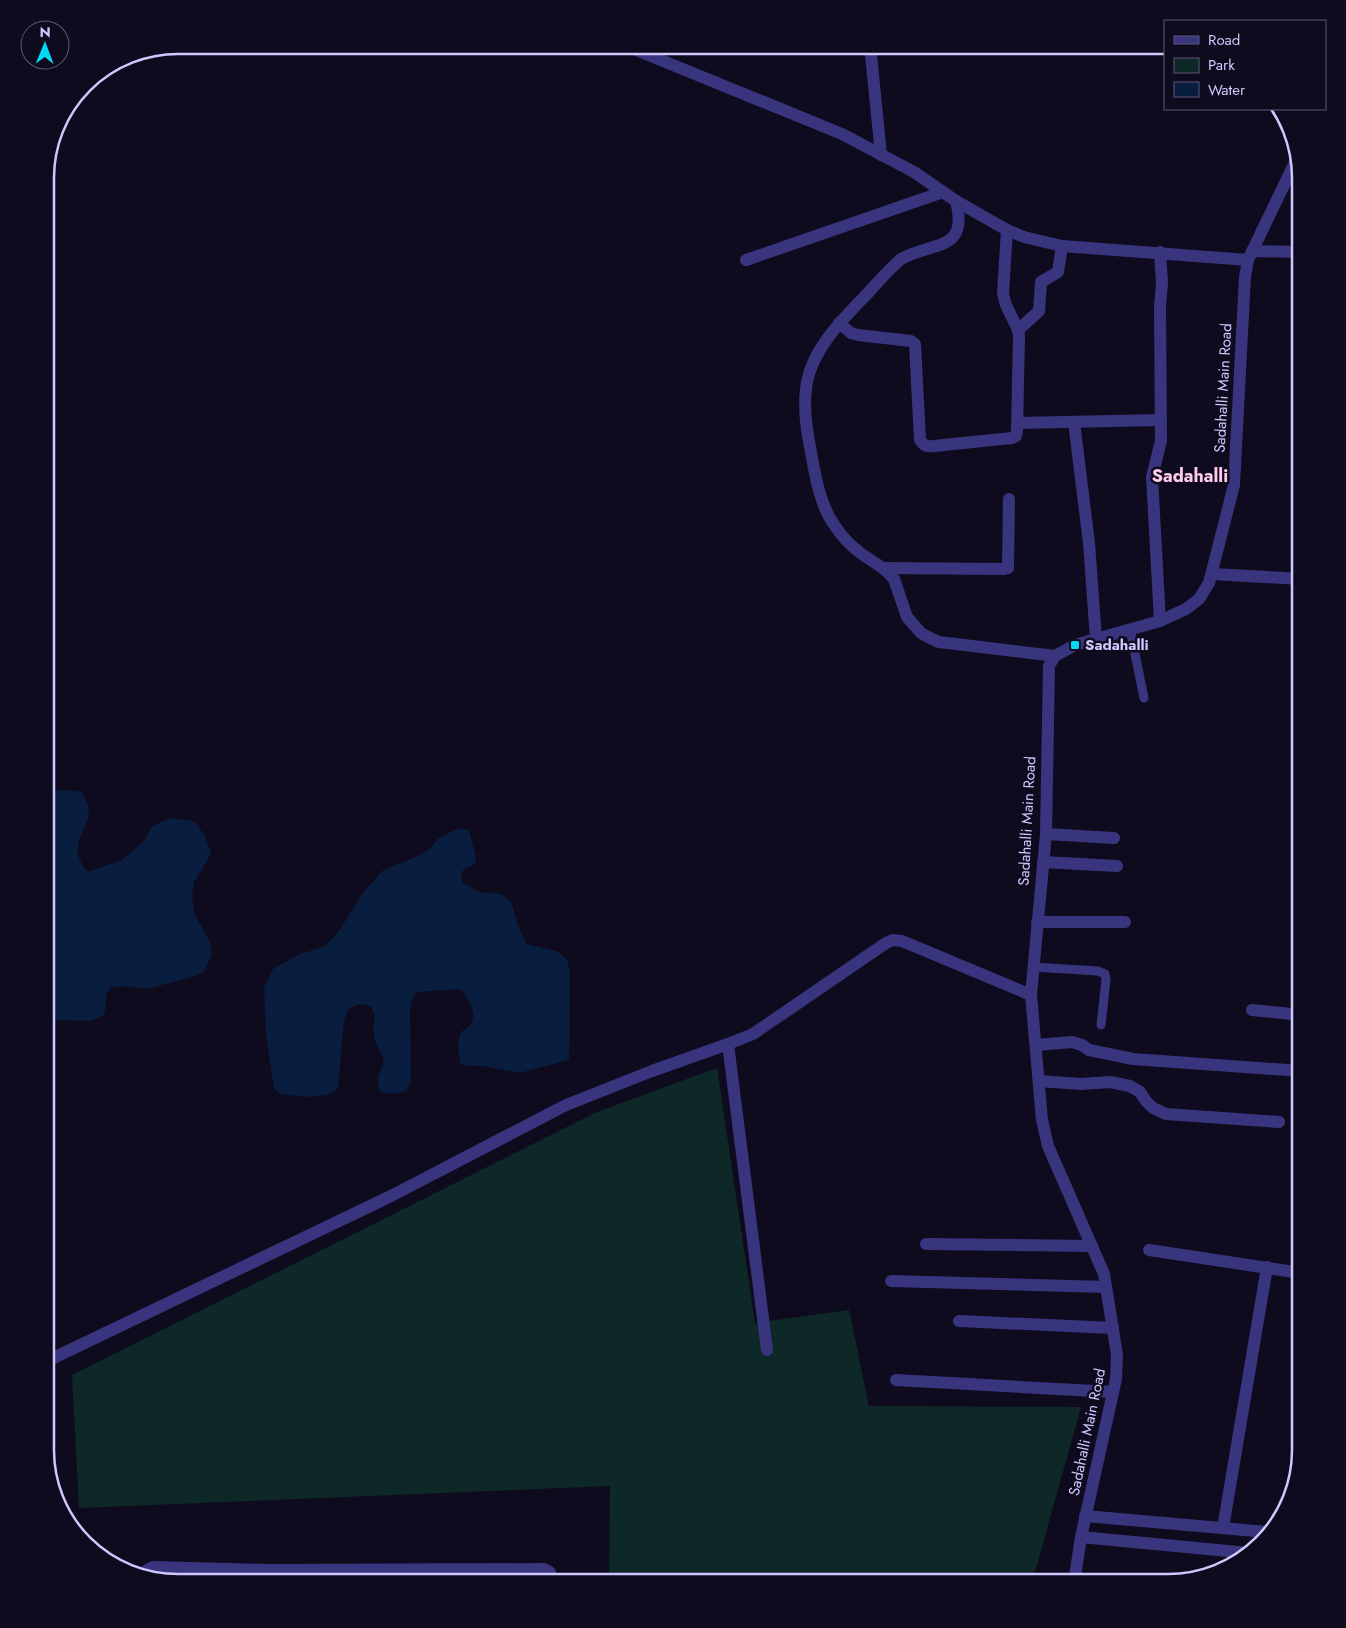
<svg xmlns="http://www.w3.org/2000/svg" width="1346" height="1628" font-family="Jost,sans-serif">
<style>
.green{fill:#0e2827}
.water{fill:#091d3f}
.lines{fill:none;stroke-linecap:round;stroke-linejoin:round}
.service{stroke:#38357e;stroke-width:9}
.minor{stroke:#38357e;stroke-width:12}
.tertiary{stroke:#38357e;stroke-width:12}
.poi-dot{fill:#00daf3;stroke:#0f0b1e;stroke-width:2}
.labels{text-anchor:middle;stroke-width:5;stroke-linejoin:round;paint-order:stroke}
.street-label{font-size:15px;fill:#cfc8ff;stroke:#0f0b1e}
.poi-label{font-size:15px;font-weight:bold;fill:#cfc8ff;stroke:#0f0b1e;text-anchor:start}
.quarter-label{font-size:18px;font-weight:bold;fill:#ffcaec;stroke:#0f0b1e}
.rim{fill:none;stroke:#cfc8ff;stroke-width:2.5}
</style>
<rect width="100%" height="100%" fill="#0f0b1e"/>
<!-- green -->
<polygon class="green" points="717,1068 755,1323 849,1310 869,1406 1081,1407 1032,1583 609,1583 610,1486 79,1508 72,1375 597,1112"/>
<!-- water -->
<g class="water">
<path d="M67 790 81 792C83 795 85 799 87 802 97 827 61 842 88 872L122 860 144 841 152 826 170 818 194 821 205 836 211 854 194 882 192 894 194 913 210 942 212 955 203 973 193 977 146 989 129 986 112 987 106 994V1006L103 1016 91 1021 45 1020V791Z"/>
<path d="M458 829 469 830 476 858 475 864C465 869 459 869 462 882L479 892 501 894 511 901 518 926 527 944 559 952 567 960 570 973 569 1060 519 1073 484 1066H467L460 1063C459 1053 457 1045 460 1035 462 1029 467 1029 471 1024 478 1014 467 995 459 989L416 992 412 1000 410 1010 411 1081 406 1091 393 1094 381 1092C372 1073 386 1071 383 1057 382 1053 378 1050 377 1046 372 1036 373 1025 375 1014L370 1006 360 1004 349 1008 344 1020 338 1088 331 1094 307 1097 281 1094 274 1088 266 1035 264 987 273 969 300 954 321 948 328 943 339 931 363 893 382 871 418 856 428 850 438 839 450 832Z"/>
</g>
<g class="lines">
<!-- service -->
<g class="service">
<polyline points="1130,629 1144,698"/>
<polyline points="1033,967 1098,971 1105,974 1106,980 1101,1025"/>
</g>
<!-- minor -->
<g class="minor">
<polyline points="870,45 881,155"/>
<path d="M956 201C969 253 932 241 901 259 889 269 879 281 869 292 843 319 810 350 806 389 803 412 808 436 812 458 816 480 821 507 835 526 841 535 850 545 858 551 870 561 884 566 894 579L907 617 921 633 932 639 939 642 1055 656"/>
<polyline points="1252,251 1301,252"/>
<polyline points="1160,252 1162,283 1160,306 1161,441 1152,477 1160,621"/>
<polyline points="746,260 943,192"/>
<path d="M839 323 851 333 858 335 911 341 915 344 920 440C924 446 927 447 934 446L1012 438 1016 436 1017 430 1019 336 1018 330 1006 305 1003 294 1007 230"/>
<polyline points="1018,330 1039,311 1041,282 1058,272 1062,246"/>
<polyline points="1074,422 1089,543 1096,639"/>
<polyline points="1017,423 1161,420"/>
<polyline points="883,568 1004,569 1008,568 1009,499"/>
<polyline points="1212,574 1301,579"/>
<polyline points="1046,834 1114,838"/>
<polyline points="1043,862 1117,866"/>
<polyline points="1037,922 1125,922"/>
<polyline points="1252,1010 1301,1015"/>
<polyline points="728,1044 767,1350"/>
<polyline points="1036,1045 1072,1042 1082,1045 1089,1050 1133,1059 1301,1071"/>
<polyline points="1039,1081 1081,1084 1110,1082 1130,1086 1140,1092 1146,1101 1153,1108 1166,1114 1279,1122"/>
<polyline points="926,1244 1092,1246"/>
<polyline points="1149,1250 1301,1273"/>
<polyline points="891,1281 1106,1287"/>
<polyline points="959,1321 1113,1328"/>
<polyline points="896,1380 1113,1392"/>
<polyline points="1085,1516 1267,1532"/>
<polyline points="1223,1528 1267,1267"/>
<polyline points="1081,1537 1249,1553"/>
<polyline points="412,1570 412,1583"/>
<polyline points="145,1575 147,1570 153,1567 270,1570 544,1569 550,1572 551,1583"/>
</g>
<!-- tertiary -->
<g class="tertiary">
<polyline points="624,45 842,134 914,172 956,201 1007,230 1024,237 1062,246 1248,260"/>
<polyline points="45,1362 391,1196 566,1105 652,1071 728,1044 753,1034 886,943 893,940 902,941 1031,995"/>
<polyline points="1074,1583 1081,1537 1116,1379 1117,1355 1104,1274 1048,1146 1042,1120 1031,995 1046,834 1049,666 1055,656 1075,645 1160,621 1186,609 1199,599 1209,583 1234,485 1245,277 1248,260 1296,160"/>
</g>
</g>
<!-- markers -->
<rect class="poi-dot" x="1070" y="640" width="10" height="10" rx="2.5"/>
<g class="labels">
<!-- street labels -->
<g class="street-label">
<text transform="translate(1223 388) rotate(-87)" y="5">Sadahalli Main Road</text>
<text transform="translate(1027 821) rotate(-87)" y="5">Sadahalli Main Road</text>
<text transform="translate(1087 1432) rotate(-78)" y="5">Sadahalli Main Road</text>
</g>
<!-- poi labels -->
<g class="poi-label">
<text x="1085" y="650">Sadahalli</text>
</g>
<!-- quarter labels -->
<g class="quarter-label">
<text x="1190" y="482">Sadahalli</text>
</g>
</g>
<!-- crop -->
<path d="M0 0H1346V1628H0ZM178 54H1168A124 124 0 0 1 1292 178V1450A124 124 0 0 1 1168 1574H178A124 124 0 0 1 54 1450V178A124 124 0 0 1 178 54Z" fill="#0f0b1e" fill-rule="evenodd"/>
<path class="rim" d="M178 54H1168A124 124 0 0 1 1292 178V1450A124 124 0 0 1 1168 1574H178A124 124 0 0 1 54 1450V178A124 124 0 0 1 178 54Z"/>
<!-- legend -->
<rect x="1164" y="20" width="162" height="90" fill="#0f0b1e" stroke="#5c5778"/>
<rect x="1174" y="36" width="25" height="8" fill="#38357e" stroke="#5c5778"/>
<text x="1208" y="45" font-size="15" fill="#cfc8ff">Road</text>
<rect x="1174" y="58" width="25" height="15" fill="#0e2827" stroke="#5c5778"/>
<text x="1208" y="70" font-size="15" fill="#cfc8ff">Park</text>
<rect x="1174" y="82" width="25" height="15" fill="#091d3f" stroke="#5c5778"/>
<text x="1208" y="95" font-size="15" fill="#cfc8ff">Water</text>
<!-- north arrow -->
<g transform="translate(45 45) rotate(1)"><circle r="24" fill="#0f0b1e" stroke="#5c5778"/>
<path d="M0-4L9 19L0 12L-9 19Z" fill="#00daf3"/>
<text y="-8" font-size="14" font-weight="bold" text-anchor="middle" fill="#cfc8ff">N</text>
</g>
</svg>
